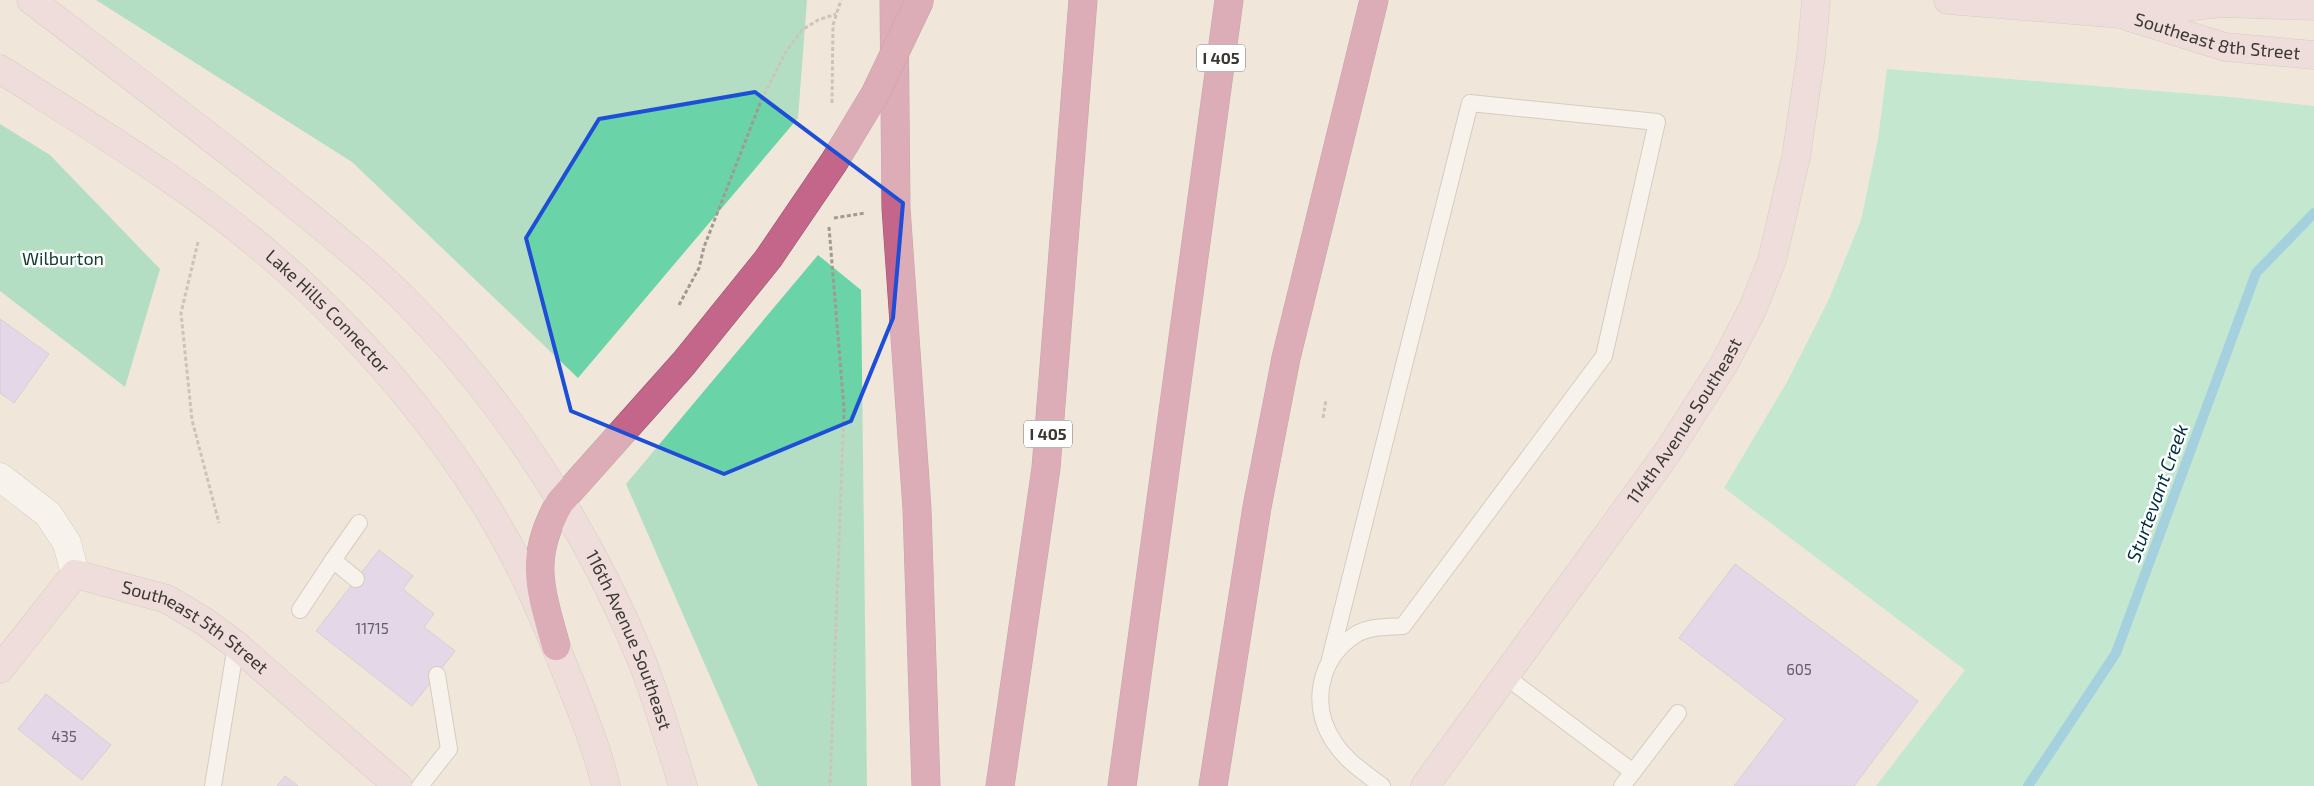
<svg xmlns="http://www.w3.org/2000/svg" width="2314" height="786" font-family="'Exo 2',sans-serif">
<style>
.green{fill:#8ee8c1}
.forest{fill:#6bd3a8}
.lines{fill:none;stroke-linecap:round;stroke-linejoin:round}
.stream{stroke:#4ab7e2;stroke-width:10}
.building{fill:#d5c6f8;stroke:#b6b2c0}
.lane-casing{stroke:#b4ac9f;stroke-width:18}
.street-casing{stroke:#b4ac9f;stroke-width:29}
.secondary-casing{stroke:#b4ac9f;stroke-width:29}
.highway-casing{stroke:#93566c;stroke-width:29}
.path{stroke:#a09a90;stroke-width:3;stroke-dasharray:4 2.5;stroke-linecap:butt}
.lane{stroke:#fff;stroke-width:16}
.street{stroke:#fff;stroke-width:28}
.secondary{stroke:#edd1dc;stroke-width:28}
.highway{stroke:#c3668a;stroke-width:28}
.highway-bridge-casing{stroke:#93566c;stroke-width:29;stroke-linecap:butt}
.highway-bridge{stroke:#c3668a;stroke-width:28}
.marked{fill:none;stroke:#1d4ed8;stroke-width:4;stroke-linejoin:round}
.labels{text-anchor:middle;stroke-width:5;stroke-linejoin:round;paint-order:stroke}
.number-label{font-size:15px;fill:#625c64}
.shield{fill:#fff;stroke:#767470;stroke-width:1}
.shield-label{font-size:16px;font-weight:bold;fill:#3b3833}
.street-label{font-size:18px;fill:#3b3833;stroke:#fff}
.park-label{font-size:18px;fill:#13402f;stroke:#fff}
.water-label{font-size:19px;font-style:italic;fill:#003041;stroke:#fff}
</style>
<rect width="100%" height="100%" fill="#f0e7da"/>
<!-- green -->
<polygon class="green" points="1887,69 2231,97 2314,106 2314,786 1876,786 1965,670 1724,488 1787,382 1829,299 1861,220 1878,139"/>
<!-- forest -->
<g class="forest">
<polygon points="96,0 807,0 798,118 578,378 352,162"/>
<polygon points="0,124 50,155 160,269 125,387 0,291"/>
<polygon points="818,255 861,290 867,786 758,786 626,484"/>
</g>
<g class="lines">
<!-- stream -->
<polyline class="stream" points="2028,786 2116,653 2256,273 2314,213"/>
</g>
<!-- building -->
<g class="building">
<polygon points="0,319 49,354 14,403 0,393"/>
<polygon points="379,550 413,576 403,589 434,614 424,627 455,651 412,706 316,631"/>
<polygon points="1735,564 1918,701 1854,786 1734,786 1785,719 1679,638"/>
<polygon points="46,694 111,745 82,780 18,729"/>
<polygon points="285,776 298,786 277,786"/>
</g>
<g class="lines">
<!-- lane casing -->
<g class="lane-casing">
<g id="lane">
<polyline points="333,560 359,523"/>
<polyline points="300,610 333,560 356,579"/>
<path d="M1330 659 1470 103 1657 122 1604 356 1403 626C1387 627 1369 626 1355 635 1318 659 1310 707 1334 742 1346 761 1365 773 1382 786"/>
<polyline points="1505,676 1633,772 1678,713"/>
<polyline points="213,786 236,645"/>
<polyline points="420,786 449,749 437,675"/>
<polyline points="1622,786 1633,772"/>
</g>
</g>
<!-- street casing -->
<g class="street-casing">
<polyline id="street" points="0,477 48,514 67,543 75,574"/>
</g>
<!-- secondary casing -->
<g class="secondary-casing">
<g id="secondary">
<path id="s1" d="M31 0C112 62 193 123 272 186 317 223 363 258 404 299 506 401 587 528 642 661 658 702 670 744 683 786"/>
<polyline points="1948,0 2121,14 2221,3 2314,6"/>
<path id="s2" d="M2129 17 2225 47 2314 55"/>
<path id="s3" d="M0 69C95 130 194 188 279 263 371 344 464 455 519 565 536 598 550 633 564 667 580 706 596 745 606 786"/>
<path id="s4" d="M0 669 75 574 167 599 205 622 236 645 398 786"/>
<path id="s5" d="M1425 786 1667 453 1724 364 1753 308 1772 260 1796 157 1811 56 1816 0"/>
</g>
</g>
<!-- highway casing -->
<g class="highway-casing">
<g id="highway">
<polyline points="894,0 896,208 917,509 926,786"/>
<path d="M556 646C540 588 528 558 560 502L684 363 768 259"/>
<polyline points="1000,786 1046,468 1083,0"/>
<polyline points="1122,786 1229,0"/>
<polyline points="1213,786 1257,507 1286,358 1374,0"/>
</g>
</g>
<!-- path -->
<g class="path">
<polyline points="832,103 833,25 841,0"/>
<polyline points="834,218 865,213"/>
<polyline points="829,227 844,409 830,786"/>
<polyline points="198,242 181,313 192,420 219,523"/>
<polyline points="679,305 699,268 704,247 761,101 785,53 802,30 818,20 836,14"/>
<polyline points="1323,418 1326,400"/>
</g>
<!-- lane -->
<use href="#lane" class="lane"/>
<!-- street -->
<use href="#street" class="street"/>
<!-- secondary -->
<use href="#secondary" class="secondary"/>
<!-- highway -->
<use href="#highway" class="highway"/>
<!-- highway-bridge casing -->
<g class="highway-bridge-casing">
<polyline id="highway-bridge" points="768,259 834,162 875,94 920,0"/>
</g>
<!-- highway-bridge -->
<use href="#highway-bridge" class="highway-bridge"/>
</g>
<!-- marked area -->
<path d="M0 0H2314V786H0ZM755 92 903 203 893 318 851 421 724 474 571 411 526 238 599 119Z" fill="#f0e7da" fill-opacity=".55" fill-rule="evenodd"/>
<path class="marked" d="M755 92 903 203 893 318 851 421 724 474 571 411 526 238 599 119Z"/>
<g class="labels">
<!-- number labels -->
<g class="number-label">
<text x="372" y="634">11715</text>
<text x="1799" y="675">605</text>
<text x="64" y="742">435</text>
</g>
<!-- shield labels -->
<g class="shield">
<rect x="1197" y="44.5" width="48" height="27" rx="4"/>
<rect x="1024" y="420.5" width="48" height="27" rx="4"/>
</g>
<g class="shield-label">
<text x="1221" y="64">I 405</text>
<text x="1048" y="440">I 405</text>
</g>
<!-- street labels -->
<g class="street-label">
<text dy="6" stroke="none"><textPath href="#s2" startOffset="91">Southeast 8th Street</textPath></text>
<text dy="6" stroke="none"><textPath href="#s3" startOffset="409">Lake Hills Connector</textPath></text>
<text dy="6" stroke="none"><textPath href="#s5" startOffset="448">114th Avenue Southeast</textPath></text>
<text dy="6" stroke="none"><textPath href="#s4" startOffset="254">Southeast 5th Street</textPath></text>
<text dy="6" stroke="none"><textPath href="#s1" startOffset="890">116th Avenue Southeast</textPath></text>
</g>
<!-- park labels -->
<g class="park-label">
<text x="63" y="265">Wilburton</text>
</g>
<!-- water labels -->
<g class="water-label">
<text transform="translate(2157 493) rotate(-70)" y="7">Sturtevant Creek</text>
</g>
</g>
</svg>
